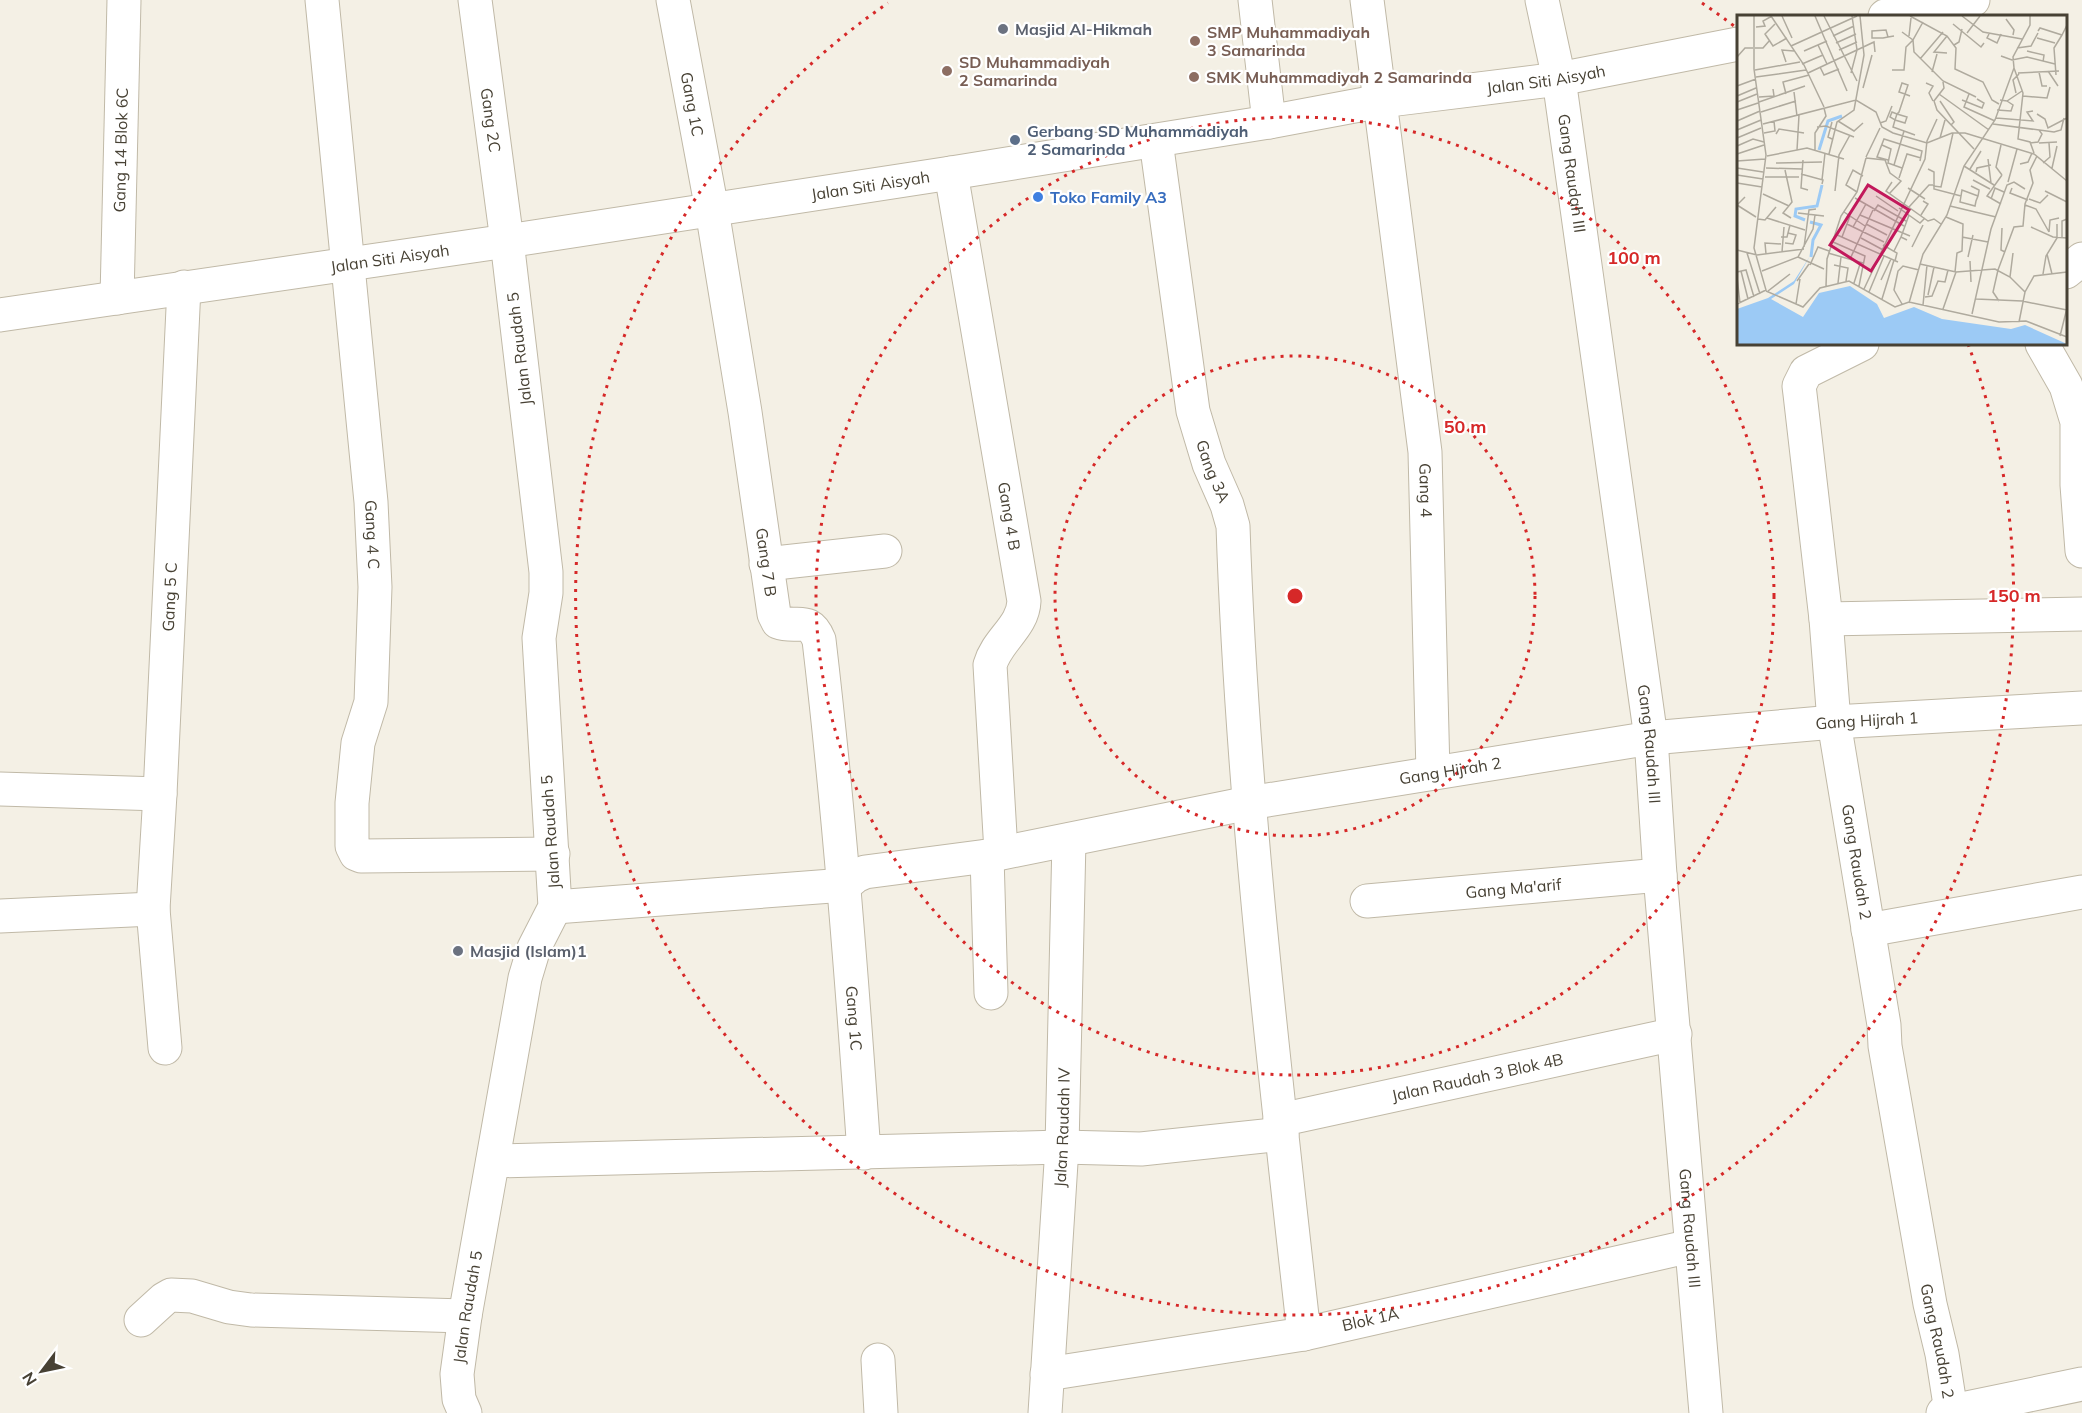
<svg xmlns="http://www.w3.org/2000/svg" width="2082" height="1413" font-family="Mulish,sans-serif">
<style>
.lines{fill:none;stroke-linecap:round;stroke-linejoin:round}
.minor-casing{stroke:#c0b9a7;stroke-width:35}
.minor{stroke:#fff;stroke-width:33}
.ring{fill:none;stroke:#d62828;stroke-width:3;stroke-dasharray:3 6}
.worship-dot{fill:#6b7280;stroke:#fff;stroke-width:2}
.education-dot{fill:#8d6e63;stroke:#fff;stroke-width:2}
.service-dot{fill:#5c6f8a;stroke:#fff;stroke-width:2}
.shop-dot{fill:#3f7fe0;stroke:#fff;stroke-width:2}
.labels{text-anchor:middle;stroke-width:4.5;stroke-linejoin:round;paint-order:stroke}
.worship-label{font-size:16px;font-weight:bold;fill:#5b616d;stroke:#fff;text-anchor:start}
.education-label{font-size:16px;font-weight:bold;fill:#785e54;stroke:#fff;text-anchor:start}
.street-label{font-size:16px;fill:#474134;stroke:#fff}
.service-label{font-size:16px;font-weight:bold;fill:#4e5e75;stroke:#fff;text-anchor:start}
.shop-label{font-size:16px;font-weight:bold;fill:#366cbe;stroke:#fff;text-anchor:start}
.inset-river{fill:none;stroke:#9ccaf5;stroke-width:3}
.inset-road{fill:none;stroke:#afaa9e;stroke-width:1.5}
.view{fill:#c2185b;fill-opacity:0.15;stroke:#c2185b;stroke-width:3}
.inset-edge{fill:none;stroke:#474134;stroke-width:3}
.centre{fill:#d62828;stroke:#fff;stroke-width:3}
.ring-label{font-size:18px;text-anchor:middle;font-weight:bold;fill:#d62828;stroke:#fff;stroke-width:4.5;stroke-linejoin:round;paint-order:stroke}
</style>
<rect width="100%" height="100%" fill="#f4f0e5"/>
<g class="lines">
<!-- minor casing -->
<g class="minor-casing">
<g id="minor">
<path id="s1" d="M322 0 371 502 375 587 371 702 358 743 352 803V846L356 854 361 856 553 854"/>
<path id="s2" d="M673 0 712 210 745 412 774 614 778 622C797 629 809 615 819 640 839 810 852 981 864 1153"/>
<polyline points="1255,0 1269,122"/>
<path id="s3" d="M1367 0 1425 452 1433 773"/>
<path id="s4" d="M1542 0 1559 79 1651 738 1660 875 1706 1413"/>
<polyline points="1885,16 1973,0"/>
<path id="s5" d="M1156 141 1193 411 1209 464 1227 505 1233 526C1242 796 1274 1065 1304 1334"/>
<path id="s6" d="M951 173 1024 601C1023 627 997 640 990 665L1001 852"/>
<polyline points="2066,272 2082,259"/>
<path id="s7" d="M117 298 124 0"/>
<path id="s8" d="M0 315 507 241 951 173 1269 122 1381 101 1559 79 1738 44"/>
<path id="s9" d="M1862 344 1806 372 1799 386 1800 394 1826 619 1834 722 1884 1025 1885 1046 1930 1304 1942 1354 1951 1411"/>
<polyline points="2042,344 2066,386 2077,422 2077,485 2082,551"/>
<polyline points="766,564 885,551"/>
<polyline points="1826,619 2082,614"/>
<polyline points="0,789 160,794"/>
<polyline points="987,856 991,993"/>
<path id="s10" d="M1367 901 1660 875"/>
<path id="s11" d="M555 907 845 885 856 876 865 872 987 856 1249 803 1651 738 1834 722 2082 708"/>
<polyline points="0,916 153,909"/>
<polyline points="1868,930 2082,892"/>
<path id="s12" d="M165 1048 153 909 160 794 184 287"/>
<path id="s13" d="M1280 1120 1675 1034"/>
<polyline points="493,1161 1062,1147 1141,1149 1282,1134"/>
<polyline points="141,1320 164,1299 171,1295 192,1296 229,1307 251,1310 465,1316"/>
<polyline points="878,1360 881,1413"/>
<path id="s14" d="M1047 1374 1304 1334 1691 1246"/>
<path id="s15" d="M465 1413 459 1399 457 1374 465 1316 525 978 534 948 555 907 539 638 546 593V572L507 241 475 0"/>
<path id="s16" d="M1045 1413 1062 1147 1069 840"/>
<polyline points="1943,1413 2082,1384"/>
</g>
</g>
<!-- minor -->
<use href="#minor" class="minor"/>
</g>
<!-- distance rings -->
<g class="ring">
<circle cx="1295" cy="596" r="240"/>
<circle cx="1295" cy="596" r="479"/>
<path d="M1702 3A719 719 0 0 1 1738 29M1968 344A719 719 0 1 1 888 3"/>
</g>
<!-- markers -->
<g class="worship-dot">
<circle cx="1003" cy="29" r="6"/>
<circle cx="458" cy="951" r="6"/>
</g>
<g class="education-dot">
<circle cx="1195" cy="41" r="6"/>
<circle cx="947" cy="71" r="6"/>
<circle cx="1194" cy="77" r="6"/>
</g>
<circle class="service-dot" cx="1015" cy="140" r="6"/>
<circle class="shop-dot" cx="1038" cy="197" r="6"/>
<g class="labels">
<!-- worship labels -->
<g class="worship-label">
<text x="1015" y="35">Masjid Al-Hikmah</text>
<text x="470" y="957">Masjid (Islam)1</text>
</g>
<!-- education labels -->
<g class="education-label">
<text x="1207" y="38">SMP Muhammadiyah<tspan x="1207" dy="18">3 Samarinda</tspan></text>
<text x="959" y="68">SD Muhammadiyah<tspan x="959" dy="18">2 Samarinda</tspan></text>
<text x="1206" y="83">SMK Muhammadiyah 2 Samarinda</text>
</g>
<!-- street labels -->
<g class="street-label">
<text dy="6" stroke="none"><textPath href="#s8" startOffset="1564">Jalan Siti Aisyah</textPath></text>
<text dy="6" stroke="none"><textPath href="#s2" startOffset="106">Gang 1C</textPath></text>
<text transform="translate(491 120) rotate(82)" y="6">Gang 2C</text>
<text dy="6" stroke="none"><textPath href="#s7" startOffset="148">Gang 14 Blok 6C</textPath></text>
<text dy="6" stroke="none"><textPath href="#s4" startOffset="176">Gang Raudah III</textPath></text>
<text dy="6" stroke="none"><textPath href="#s8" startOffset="880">Jalan Siti Aisyah</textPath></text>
<text dy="6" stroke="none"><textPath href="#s8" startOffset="394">Jalan Siti Aisyah</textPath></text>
<text transform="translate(519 349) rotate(-97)" y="6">Jalan Raudah 5</text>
<text dy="6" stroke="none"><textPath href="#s5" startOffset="336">Gang 3A</textPath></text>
<text dy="6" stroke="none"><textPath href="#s3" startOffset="494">Gang 4</textPath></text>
<text dy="6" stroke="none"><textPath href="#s6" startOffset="348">Gang 4 B</textPath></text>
<text dy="6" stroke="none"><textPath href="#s1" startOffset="537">Gang 4 C</textPath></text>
<text dy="6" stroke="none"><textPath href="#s2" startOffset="570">Gang 7 B</textPath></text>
<text dy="6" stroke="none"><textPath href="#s12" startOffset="452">Gang 5 C</textPath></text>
<text dy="6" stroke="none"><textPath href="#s11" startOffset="1329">Gang Hijrah 1</textPath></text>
<text dy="6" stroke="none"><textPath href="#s4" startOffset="752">Gang Raudah III</textPath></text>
<text dy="6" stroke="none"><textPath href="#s11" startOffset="909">Gang Hijrah 2</textPath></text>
<text transform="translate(550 832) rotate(-94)" y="6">Jalan Raudah 5</text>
<text dy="6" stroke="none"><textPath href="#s9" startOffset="558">Gang Raudah 2</textPath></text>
<text dy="6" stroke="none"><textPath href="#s10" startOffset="147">Gang Ma'arif</textPath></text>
<text dy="6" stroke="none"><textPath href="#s2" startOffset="1060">Gang 1C</textPath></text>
<text dy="6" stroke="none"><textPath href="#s13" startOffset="202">Jalan Raudah 3 Blok 4B</textPath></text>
<text dy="6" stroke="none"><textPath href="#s16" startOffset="286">Jalan Raudah IV</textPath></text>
<text dy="6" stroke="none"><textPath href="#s4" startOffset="1238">Gang Raudah III</textPath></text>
<text dy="6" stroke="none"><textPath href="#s15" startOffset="108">Jalan Raudah 5</textPath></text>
<text dy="6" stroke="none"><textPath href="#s14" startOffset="328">Blok 1A</textPath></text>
<text dy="6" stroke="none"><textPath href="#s9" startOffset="1044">Gang Raudah 2</textPath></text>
</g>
<!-- service labels -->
<g class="service-label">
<text x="1027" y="137">Gerbang SD Muhammadiyah<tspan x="1027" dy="18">2 Samarinda</tspan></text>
</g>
<!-- shop labels -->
<g class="shop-label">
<text x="1050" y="203">Toko Family A3</text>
</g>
</g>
<!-- overview -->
<g transform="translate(1737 15)">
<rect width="330" height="330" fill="#f4f0e5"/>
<path d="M73 241 57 269 34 284 66 302 82 278 113 271 140 289 147 303 177 292 205 304 274 314 288 310 330 329H0V294L31 283 57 266Z" fill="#9ccaf5"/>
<path class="inset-river" d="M82 135 91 106 105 101M68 205 58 201 59 194 80 191 85 170M73 207 84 210 76 225 74 242"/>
<path class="inset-road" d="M34 1 67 50 87 92M45 1 55 23M78 1 110 76M87 1 120 66M173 1 210 21 219 33 218 54 246 67 255 85 262 89M225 1 246 17 285 24M269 4 277 15 276 20M186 7 176 25 177 37 206 66 239 82M38 9 28 19 36 31 50 23M216 9 244 32 247 28M19 12 28 11 26 6 35 1M301 16 303 13 325 20 330 10M230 18 243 1M252 19 250 23 260 28 264 19M96 21 117 11M172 21 174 3M210 21 197 37 210 38M151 22 149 15 135 16V23H146L151 22 157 21M300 23 318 28M99 28 119 19M81 30 90 49M217 30 222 27 225 14M54 31 120 1M18 33H26L33 25M280 33 294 31 301 18M102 35 120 27M67 36 90 26M290 36 307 40 306 47M264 41 275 45 290 42 318 49M0 42 8 33H16M183 44 206 17M49 47 45 35 57 36M65 49 86 40M83 52 87 60 102 54M277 53 286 78 281 124 293 127 297 138M18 55 63 47M155 55H167L169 32 176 25 165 17M311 56 321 71M195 57 200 39M302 57 305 71H310M71 58 137 27 138 37M114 58 120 35 115 1M281 58 322 56M319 60 317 33 325 20M19 62 69 55M206 67 207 73 197 86 200 95 237 134M189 68 196 71 192 78 196 86M0 71 19 64M126 73 135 40M57 77 60 101M279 78 276 65 282 59M49 79 46 67 72 60M202 79 252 115M232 79 227 92 258 106M0 81 19 73M173 81 168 79 171 70 165 68 162 77 168 79 162 97 160 99 158 105 153 102 155 97 160 99 170 102 168 108 158 105 156 112 178 120M286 81 310 83 313 72M22 82 37 81 36 74M225 85 245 93 247 88 240 84M263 85 270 86 285 76M203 86 217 107 214 110M0 87 20 79M22 87 68 71M0 95 21 88M260 95 274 96 276 90 270 86M24 97 59 86M300 99 308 104 311 113 330 103M259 103 296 106 290 97 296 96M0 106 23 96M101 106 117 116 126 108M143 108 149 106 155 91M26 109 119 85 139 97 145 112 156 118 190 128 215 118H228L297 139 330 166M256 109 317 117 324 115 327 103M80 112 89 111 117 122M0 115 24 105M27 118 38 116 37 106M39 119 42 114 67 118M0 123 24 113M203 123 208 105M95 124 91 122 95 107M293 128 301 127 305 119 302 115M302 128 320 127M145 130 154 134 151 148 165 153M264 130 259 152 265 160M0 131 16 124 27 127M60 135 62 100M78 135V118L89 101 87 93M0 139 27 130M92 139 100 107 117 95 127 40 123 1M30 141 70 133 107 144M129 142 143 113M129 143 148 145 153 158 164 166 152 179M251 144 254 168M66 145 64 173 71 175M151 145 140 142 147 124 185 136 183 146M0 146 28 144M39 148 85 147M306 148 313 142 312 128M283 149 291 147 295 138M157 150 167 116M227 151 257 170M0 153 26 157M29 153 65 154M315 153 320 131M191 154 197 157V174L224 181M233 154 244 136M48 155 55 187 46 198 54 203M239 157 240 153 254 150M64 159 86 165 85 169M0 160 26 164M28 162H62M162 163 170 139 184 143M85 165 88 138M236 165 253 174M155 167 149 176 191 206 197 204 204 209M271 167 280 134M0 168 25 172M196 171 204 172 216 118M234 171 242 175V176L241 181 239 186 238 191 223 187 225 175 241 181M171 173 188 184M275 173 273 178 291 185M98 176 102 140 113 120M308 176 330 187M120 177 109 170 116 155 126 161M26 179 52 191M139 181 161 196M8 182 0 190 19 202M118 183 167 211M254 184 258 173 267 177M292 184 303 188 311 180M264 189 250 181 265 160M288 190 299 194 312 217M213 191 259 202M172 192 192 170H196M162 193 183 208 188 203M137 196 141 190 169 206M107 197 128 211M61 198 87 201M123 200 173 221M184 200 191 189 186 186M209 202 226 209 225 236 220 238 218 257M30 203 68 215M21 204 28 205 39 192M110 209 147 227M129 209 150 220M116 212 129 189M294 212 316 222 330 223M265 213 264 235 268 237M312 217 313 205 322 203M98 219 161 247M44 222H50L53 210M105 222 113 201M164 222 172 200M225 222 251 227M124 223 148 236M325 223V206L330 204M96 227 128 241 122 271M48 228 56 229 59 220 51 218M146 230 160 238 158 246M67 232 72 195 79 194M175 232 186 210M0 235 20 240 67 234M157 236 164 222 170 225M45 237 47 212M10 238 23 279M91 238 126 248M29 239 28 228 44 229M310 239 315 259M61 242 87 254M231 242 236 220M113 244 136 195M233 246 234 267M183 249 219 257 258 254 273 262 288 277M73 250 81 232 92 236M97 250 111 253 109 266M261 255 277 212 286 211 288 189 296 168 293 155 300 141M261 255 256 277 262 286M4 256 11 284M25 256 61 242 76 214 78 200M0 257 9 255 17 282M306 259 309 241 320 223V209M0 262 3 288M273 262 276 238M144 265 154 244M60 266 72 249M101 268 104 242M117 268 123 249M89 271 90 244 104 201 120 177 129 143M127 274 188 144 190 126 200 104M29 276 66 292 83 273 112 266 158 292 172 287 262 307 289 306 330 322M31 276 53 259M132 277 147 241M191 280 197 252M188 282 195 281 201 266 208 267 211 255M145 284 157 245M239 284 285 286 330 295M172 288 186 239 210 200 227 151 258 105 277 53 276 42 293 10V1M0 289 29 275 17 233 29 140 17 54V1M59 289 63 264M165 289 157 275 161 256 166 251 182 255M186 290 190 250M206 294 219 257M235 299 254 214 270 170 277 167 288 174M282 307 288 277 297 261 330 257M323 321 330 293"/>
<path class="view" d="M131 170 172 195 134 256 93 230Z"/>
<rect width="330" height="330" class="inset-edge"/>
</g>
<circle cx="1295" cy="596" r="9" class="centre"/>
<g class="ring-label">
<text x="1634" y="264">100 m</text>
<text x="1465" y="433">50 m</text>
<text x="2014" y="602">150 m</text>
</g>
<!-- north arrow -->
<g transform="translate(42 1371) rotate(238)" stroke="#ffffff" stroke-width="4.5" paint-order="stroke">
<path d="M0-4.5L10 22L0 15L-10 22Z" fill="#474134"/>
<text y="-9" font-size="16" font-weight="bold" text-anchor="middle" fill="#474134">N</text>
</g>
</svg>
